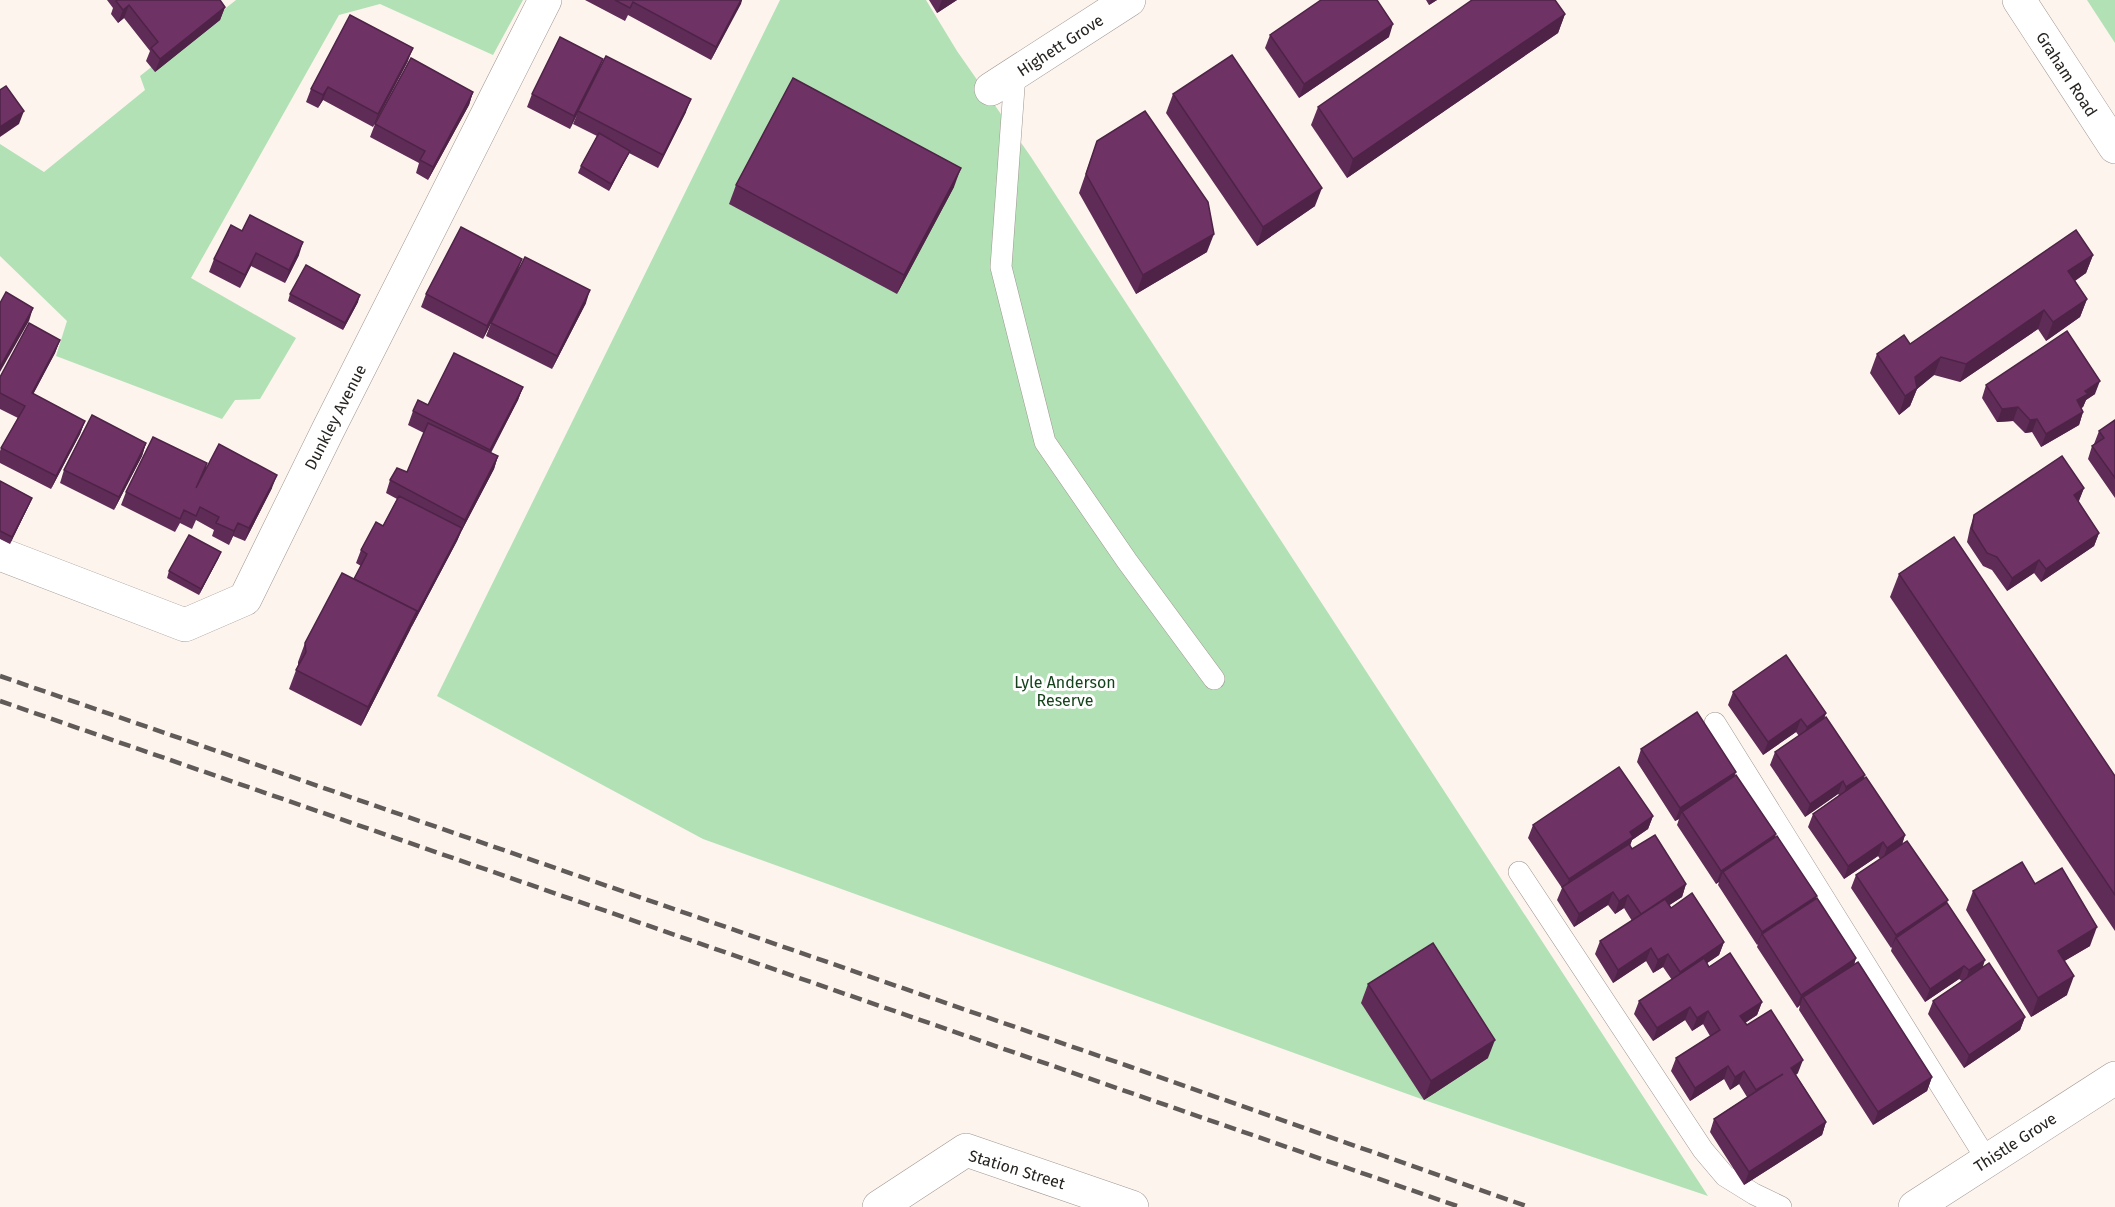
<svg xmlns="http://www.w3.org/2000/svg" width="2115" height="1207" font-family="'Fira Sans',sans-serif">
<style>
.green{fill:#b2e1b5}
.lines{fill:none;stroke-linecap:round;stroke-linejoin:round}
.lane-casing{stroke:#9e9690;stroke-width:22}
.street-casing{stroke:#9e9690;stroke-width:34}
.lane{stroke:#fff;stroke-width:21}
.street{stroke:#fff;stroke-width:33}
.rail{stroke:#605b58;stroke-width:4.5;stroke-dasharray:12 6;stroke-linecap:butt}
.wall{fill:#5f2b57}
.shaded-wall{fill:#4e2347}
.building{fill:#6f3265;stroke:#4e2347;stroke-width:1.5}
.labels{text-anchor:middle;stroke-width:6;stroke-linejoin:round;paint-order:stroke}
.street-label{font-size:16px;fill:#262320;stroke:#fff}
.park-label{font-size:16px;fill:#14431b;stroke:#fff}
</style>
<rect width="100%" height="100%" fill="#fdf4ee"/>
<!-- green -->
<g class="green">
<polygon points="236,0 523,0 493,55 380,4 339,15 191,278 296,338 260,399 235,400 222,419 56,356 67,321 0,256 0,144 44,172 145,90 140,76"/>
<polygon points="780,0 926,0 957,51 1031,157 1708,1196 1424,1100 703,839 437,696"/>
<polygon points="2087,0 2115,0 2115,43"/>
</g>
<g class="lines">
<!-- lane casing -->
<g class="lane-casing">
<g id="lane">
<polyline points="1015,74 1001,267 1045,442 1127,561 1214,679"/>
<polyline points="1715,723 1987,1160"/>
<polyline points="1519,872 1703,1150 1725,1176 1754,1194 1781,1207"/>
</g>
</g>
<!-- street casing -->
<g class="street-casing">
<g id="street">
<polyline points="2019,0 2115,147"/>
<polyline points="991,89 1129,0"/>
<polyline points="0,554 185,625 245,599 328,430 545,0"/>
<polyline points="879,1207 966,1150 1132,1207"/>
<polyline points="1915,1207 2115,1078"/>
</g>
</g>
<!-- lane -->
<use href="#lane" class="lane"/>
<!-- street -->
<use href="#street" class="street"/>
<!-- rail -->
<g class="rail">
<polyline points="0,676 1128,1066 1529,1207"/>
<polyline points="0,701 1460,1207"/>
</g>
</g>
<!-- wall -->
<g class="wall">
<polygon points="107,0 220,0 225,7 220,20 155,72 146,61 150,51 124,18 118,23 111,14 113,8"/>
<polygon points="585,0 742,0 711,60 628,15 625,21"/>
<polygon points="929,0 957,0 937,13"/>
<polygon points="1426,0 1437,0 1429,5"/>
<polygon points="1565,14 1558,33 1347,178 1311,125 1318,107"/>
<polygon points="1270,35 1389,37 1299,98 1265,48"/>
<polygon points="408,61 373,127 323,100 318,108 306,102 311,89"/>
<polygon points="598,72 581,106 686,112 658,168 629,153 609,191 578,173 581,166 597,136 573,124 578,112 570,129 527,107 532,94"/>
<polygon points="473,92 469,105 428,180 416,173 419,163 370,137 375,124"/>
<polygon points="1173,94 1315,206 1257,246 1166,113"/>
<polygon points="1097,141 1207,252 1136,294 1079,193"/>
<polygon points="736,185 954,187 897,294 729,204"/>
<polygon points="242,231 299,255 285,283 251,266 240,288 209,272 214,259"/>
<polygon points="2093,255 2086,273 2075,281 2087,299 2080,317 2046,341 2038,329 1960,382 1934,375 1917,389 1910,406 1899,415 1870,373 1877,354 1910,344"/>
<polygon points="522,259 517,272 483,339 421,307 426,294"/>
<polygon points="290,294 358,302 343,330 288,301"/>
<polygon points="586,303 552,369 486,336 491,323"/>
<polygon points="60,340 55,353 33,394 85,421 80,434 51,489 0,463 0,451 1,448 18,418 0,409 0,377"/>
<polygon points="1986,385 2095,394 2086,400 2083,407 2081,408 2083,412 2079,425 2041,447 2032,432 2025,433 2013,421 1997,422 1982,398"/>
<polygon points="523,387 518,400 491,453 498,456 494,469 461,532 457,541 411,628 361,726 289,689 298,665 298,662 305,643 354,579 361,566 356,563 361,550 383,526 397,499 386,493 390,480 407,472 424,433 408,425 413,411 428,405"/>
<polygon points="2115,420 2115,498 2088,459 2092,446 2094,444 2099,431"/>
<polygon points="146,443 142,456 114,510 60,483 64,470"/>
<polygon points="201,479 272,488 245,541 233,536 229,545 212,536 214,530 196,520 192,529 180,523 175,532 121,505 126,492"/>
<polygon points="0,481 32,498 29,505 10,544 0,539"/>
<polygon points="2084,488 2078,502 2099,533 2094,546 2041,582 2034,573 2007,591 1992,570 1983,566 1967,542 1970,528 1974,515"/>
<polygon points="221,552 218,559 199,595 167,578 169,571"/>
<polygon points="1899,574 2115,776 2115,931 1890,597"/>
<polygon points="1733,692 1826,713 1824,719 1865,775 1863,778 1905,835 1902,844 1946,904 1983,968 2025,1017 2020,1030 1964,1068 1928,1014 1933,1001 1962,981 1959,979 1925,1002 1891,951 1892,947 1891,948 1851,888 1856,875 1880,859 1878,856 1844,879 1808,827 1813,814 1839,795 1838,794 1805,817 1770,765 1775,752 1799,736 1796,732 1763,755 1728,705"/>
<polygon points="1641,749 1734,777 1776,834 1774,839 1856,958 1854,965 1932,1077 1927,1091 1873,1125 1799,1010 1800,1005 1797,1008 1757,947 1758,944 1757,945 1718,885 1719,882 1716,884 1677,825 1679,819 1675,821 1637,762"/>
<polygon points="1653,816 1648,829 1632,840 1630,846 1632,849 1686,884 1682,897 1669,905 1671,908 1724,942 1719,955 1707,963 1709,967 1762,1002 1757,1015 1745,1023 1747,1025 1798,1073 1796,1075 1826,1122 1822,1135 1744,1185 1710,1132 1714,1119 1747,1097 1739,1084 1730,1090 1724,1079 1690,1101 1671,1071 1676,1058 1710,1036 1703,1024 1692,1031 1685,1020 1653,1041 1634,1014 1639,1001 1672,980 1663,967 1653,973 1646,961 1613,983 1595,954 1600,941 1632,921 1624,908 1615,914 1608,905 1574,927 1557,900 1562,888 1528,838 1533,825"/>
<polygon points="2035,884 2090,946 2064,961 2067,995 2031,1017 1966,910 1973,891"/>
<polygon points="1368,984 1488,1058 1424,1100 1361,1003"/>
</g>
<!-- shaded-wall -->
<g class="shaded-wall">
<polygon points="741,0 742,0 741,4 711,60 716,47"/>
<polygon points="942,0 957,0 937,13"/>
<polygon points="1431,0 1437,0 1429,5"/>
<polygon points="129,5 124,18 118,23 123,10"/>
<polygon points="225,7 220,20 155,72 160,59"/>
<polygon points="1565,14 1558,33 1347,178 1353,159"/>
<polygon points="1393,24 1389,37 1299,98 1304,84"/>
<polygon points="413,48 408,61 373,127 378,114"/>
<polygon points="603,59 598,72 570,129 574,116"/>
<polygon points="328,87 323,100 318,108 323,95"/>
<polygon points="473,92 469,105 428,180 433,167"/>
<polygon points="691,99 686,112 658,168 663,155"/>
<polygon points="24,111 19,124 0,137 0,127"/>
<polygon points="630,151 627,157 609,191 611,184"/>
<polygon points="961,168 954,187 897,294 904,275"/>
<polygon points="1322,188 1315,206 1257,246 1263,227"/>
<polygon points="1214,234 1207,252 1136,294 1143,275"/>
<polygon points="303,242 299,255 285,283 289,270"/>
<polygon points="256,253 251,266 240,288 245,275"/>
<polygon points="2093,255 2086,273 2061,290 2068,271"/>
<polygon points="522,259 517,272 483,339 487,326"/>
<polygon points="590,290 586,303 552,369 557,356"/>
<polygon points="360,295 358,302 343,330 345,323"/>
<polygon points="2087,299 2080,317 2046,341 2053,322"/>
<polygon points="33,308 29,321 0,372 0,367"/>
<polygon points="2044,310 2038,329 1960,382 1966,364"/>
<polygon points="60,340 55,353 27,406 32,393"/>
<polygon points="1941,357 1934,375 1917,389 1910,406 1899,415 1905,396 1915,377"/>
<polygon points="2100,381 2095,394 2086,400 2083,407 2072,414 2077,400 2085,391"/>
<polygon points="523,387 518,400 485,463 490,450"/>
<polygon points="2018,407 2013,421 1997,422 2002,409"/>
<polygon points="2083,412 2079,425 2041,447 2046,434"/>
<polygon points="2037,419 2032,432 2025,433 2030,420"/>
<polygon points="85,421 80,434 51,489 56,476"/>
<polygon points="146,443 142,456 114,510 119,497"/>
<polygon points="498,456 494,469 461,532 457,541 411,628 416,615 462,529 465,520"/>
<polygon points="277,475 272,488 245,541 249,528"/>
<polygon points="2084,488 2079,501 2069,508 2074,495"/>
<polygon points="32,498 29,505 10,544 12,537"/>
<polygon points="238,523 233,536 229,545 234,531"/>
<polygon points="2099,533 2094,546 2041,582 2046,569"/>
<polygon points="221,552 218,559 199,595 201,589"/>
<polygon points="2039,560 2034,573 2007,591 2012,578"/>
<polygon points="417,611 410,630 361,726 368,707"/>
<polygon points="1826,713 1821,726 1802,740 1807,727"/>
<polygon points="1801,719 1796,732 1763,755 1768,742"/>
<polygon points="1736,772 1731,785 1682,812 1679,819 1675,821 1680,808"/>
<polygon points="1865,775 1860,788 1842,800 1846,787"/>
<polygon points="1843,781 1838,794 1805,817 1810,804"/>
<polygon points="1653,816 1648,829 1632,840 1628,850 1565,892 1569,879 1630,832"/>
<polygon points="1776,834 1771,847 1723,872 1719,882 1716,884 1721,871"/>
<polygon points="1905,835 1901,848 1882,861 1887,848"/>
<polygon points="1883,842 1878,856 1844,879 1848,866"/>
<polygon points="1686,884 1682,897 1636,927 1641,914"/>
<polygon points="1613,892 1608,905 1574,927 1579,914"/>
<polygon points="1628,895 1624,908 1615,914 1619,901"/>
<polygon points="1817,896 1812,910 1762,934 1757,945 1762,932"/>
<polygon points="1948,900 1943,913 1896,938 1891,948 1896,935"/>
<polygon points="2097,927 2090,946 2051,969 2058,951"/>
<polygon points="1724,942 1719,955 1675,985 1680,972"/>
<polygon points="1651,948 1646,961 1613,983 1618,970"/>
<polygon points="1668,954 1663,967 1653,973 1658,960"/>
<polygon points="1856,958 1852,971 1803,997 1800,1005 1797,1008 1801,995"/>
<polygon points="1985,960 1981,973 1965,983 1969,970"/>
<polygon points="1964,966 1959,979 1925,1002 1930,989"/>
<polygon points="2074,976 2067,995 2031,1017 2038,998"/>
<polygon points="1762,1002 1757,1015 1736,1029 1740,1016"/>
<polygon points="1690,1007 1685,1020 1653,1041 1657,1028"/>
<polygon points="1708,1011 1703,1024 1692,1031 1697,1018"/>
<polygon points="2025,1017 2020,1030 1964,1068 1969,1055"/>
<polygon points="1495,1040 1488,1058 1424,1100 1431,1081"/>
<polygon points="1803,1060 1798,1073 1786,1081 1791,1068"/>
<polygon points="1728,1066 1724,1079 1690,1101 1695,1088"/>
<polygon points="1744,1071 1739,1084 1730,1090 1735,1077"/>
<polygon points="1932,1077 1927,1091 1873,1125 1878,1112"/>
<polygon points="1826,1122 1822,1135 1744,1185 1749,1172"/>
</g>
<!-- building -->
<g class="building">
<polygon points="117,0 220,0 225,7 160,59 151,48 158,42 129,5 123,10 116,1"/>
<polygon points="615,0 741,0 716,47 633,2 630,8"/>
<polygon points="1321,0 1377,0 1393,24 1304,84 1270,35"/>
<polygon points="1472,0 1555,0 1565,14 1353,159 1318,107"/>
<polygon points="350,15 413,48 378,114 328,87 323,95 311,89"/>
<polygon points="560,37 603,59 574,116 532,94"/>
<polygon points="1232,55 1322,188 1263,227 1173,94"/>
<polygon points="606,56 691,99 663,155 578,111"/>
<polygon points="411,58 473,92 433,167 420,160 425,151 375,124"/>
<polygon points="793,78 961,168 904,275 736,185"/>
<polygon points="6,86 24,111 0,127 0,90"/>
<polygon points="1145,111 1208,202 1214,234 1143,275 1086,174 1097,141"/>
<polygon points="599,133 630,151 611,184 581,166"/>
<polygon points="250,215 303,242 289,270 256,253 245,275 214,259 231,225 242,231"/>
<polygon points="461,227 522,259 487,326 426,294"/>
<polygon points="2076,230 2093,255 2068,271 2087,299 2053,322 2044,310 1966,364 1941,357 1915,377 1917,388 1905,396 1877,354 1904,335 1910,344"/>
<polygon points="525,257 590,290 557,356 491,323"/>
<polygon points="306,265 360,295 345,323 290,294"/>
<polygon points="6,292 33,308 0,367 0,303"/>
<polygon points="29,323 60,340 32,393 85,421 56,476 1,448 25,406 0,393 0,377"/>
<polygon points="2067,331 2100,381 2085,391 2088,394 2077,400 2083,412 2046,434 2037,419 2030,420 2018,407 2002,409 1986,385"/>
<polygon points="454,353 523,387 490,450 413,411 418,400 428,405"/>
<polygon points="92,415 146,443 119,497 64,470"/>
<polygon points="2115,420 2115,478 2092,446 2104,438 2099,431"/>
<polygon points="428,423 498,456 465,520 390,480 397,468 407,472"/>
<polygon points="153,437 207,463 196,488 219,444 277,475 249,528 238,523 234,531 216,523 219,517 200,507 196,516 184,510 180,519 126,492"/>
<polygon points="2062,456 2084,488 2074,495 2099,533 2046,569 2039,560 2012,578 1997,557 1987,553 1972,529 1974,515"/>
<polygon points="0,481 32,498 12,537 0,531"/>
<polygon points="399,496 462,528 416,615 417,611 354,579 367,554 361,550 376,522 383,526"/>
<polygon points="189,535 221,552 201,589 169,571"/>
<polygon points="1954,537 2115,776 2115,895 1899,574"/>
<polygon points="342,573 417,611 368,707 296,670 306,652 305,643"/>
<polygon points="1786,655 1826,713 1807,727 1801,719 1768,742 1733,692"/>
<polygon points="1697,712 1736,772 1680,808 1641,749"/>
<polygon points="1826,717 1865,775 1846,787 1843,781 1810,804 1775,752"/>
<polygon points="1619,767 1653,816 1630,832 1633,837 1569,879 1533,825"/>
<polygon points="1736,775 1776,834 1721,871 1682,812"/>
<polygon points="1866,777 1905,835 1887,848 1883,842 1848,866 1813,814"/>
<polygon points="1655,835 1686,884 1641,914 1628,895 1619,901 1613,892 1579,914 1562,887 1629,844 1632,849"/>
<polygon points="1777,836 1817,896 1762,932 1723,872"/>
<polygon points="1907,841 1948,900 1896,935 1856,875"/>
<polygon points="2022,862 2035,884 2062,868 2097,927 2058,951 2074,976 2038,998 1973,891"/>
<polygon points="1692,893 1724,942 1680,972 1668,954 1658,960 1651,948 1618,970 1600,941 1665,899 1671,908"/>
<polygon points="1817,898 1856,958 1801,995 1762,934"/>
<polygon points="1947,903 1985,960 1969,970 1964,966 1930,989 1896,938"/>
<polygon points="1433,943 1495,1040 1431,1081 1368,984"/>
<polygon points="1730,953 1762,1002 1740,1016 1747,1025 1771,1010 1803,1060 1791,1068 1826,1122 1749,1172 1714,1119 1783,1074 1756,1090 1744,1071 1735,1077 1728,1066 1695,1088 1676,1058 1720,1030 1708,1011 1697,1018 1690,1007 1657,1028 1639,1001 1704,958 1709,967"/>
<polygon points="1858,962 1932,1077 1878,1112 1803,997"/>
<polygon points="1989,963 2025,1017 1969,1055 1933,1001"/>
</g>
<g class="labels">
<!-- street labels -->
<g class="street-label">
<text transform="translate(1060 45) rotate(-33)" y="6">Highett Grove</text>
<text transform="translate(2067 74) rotate(57)" y="6">Graham Road</text>
<text transform="translate(335 417) rotate(-63)" y="6">Dunkley Avenue</text>
<text transform="translate(2015 1142) rotate(-33)" y="6">Thistle Grove</text>
<text transform="translate(1017 1169) rotate(17)" y="6">Station Street</text>
</g>
<!-- park labels -->
<g class="park-label">
<text x="1065" y="688">Lyle Anderson<tspan x="1065" dy="18">Reserve</tspan></text>
</g>
</g>
</svg>
